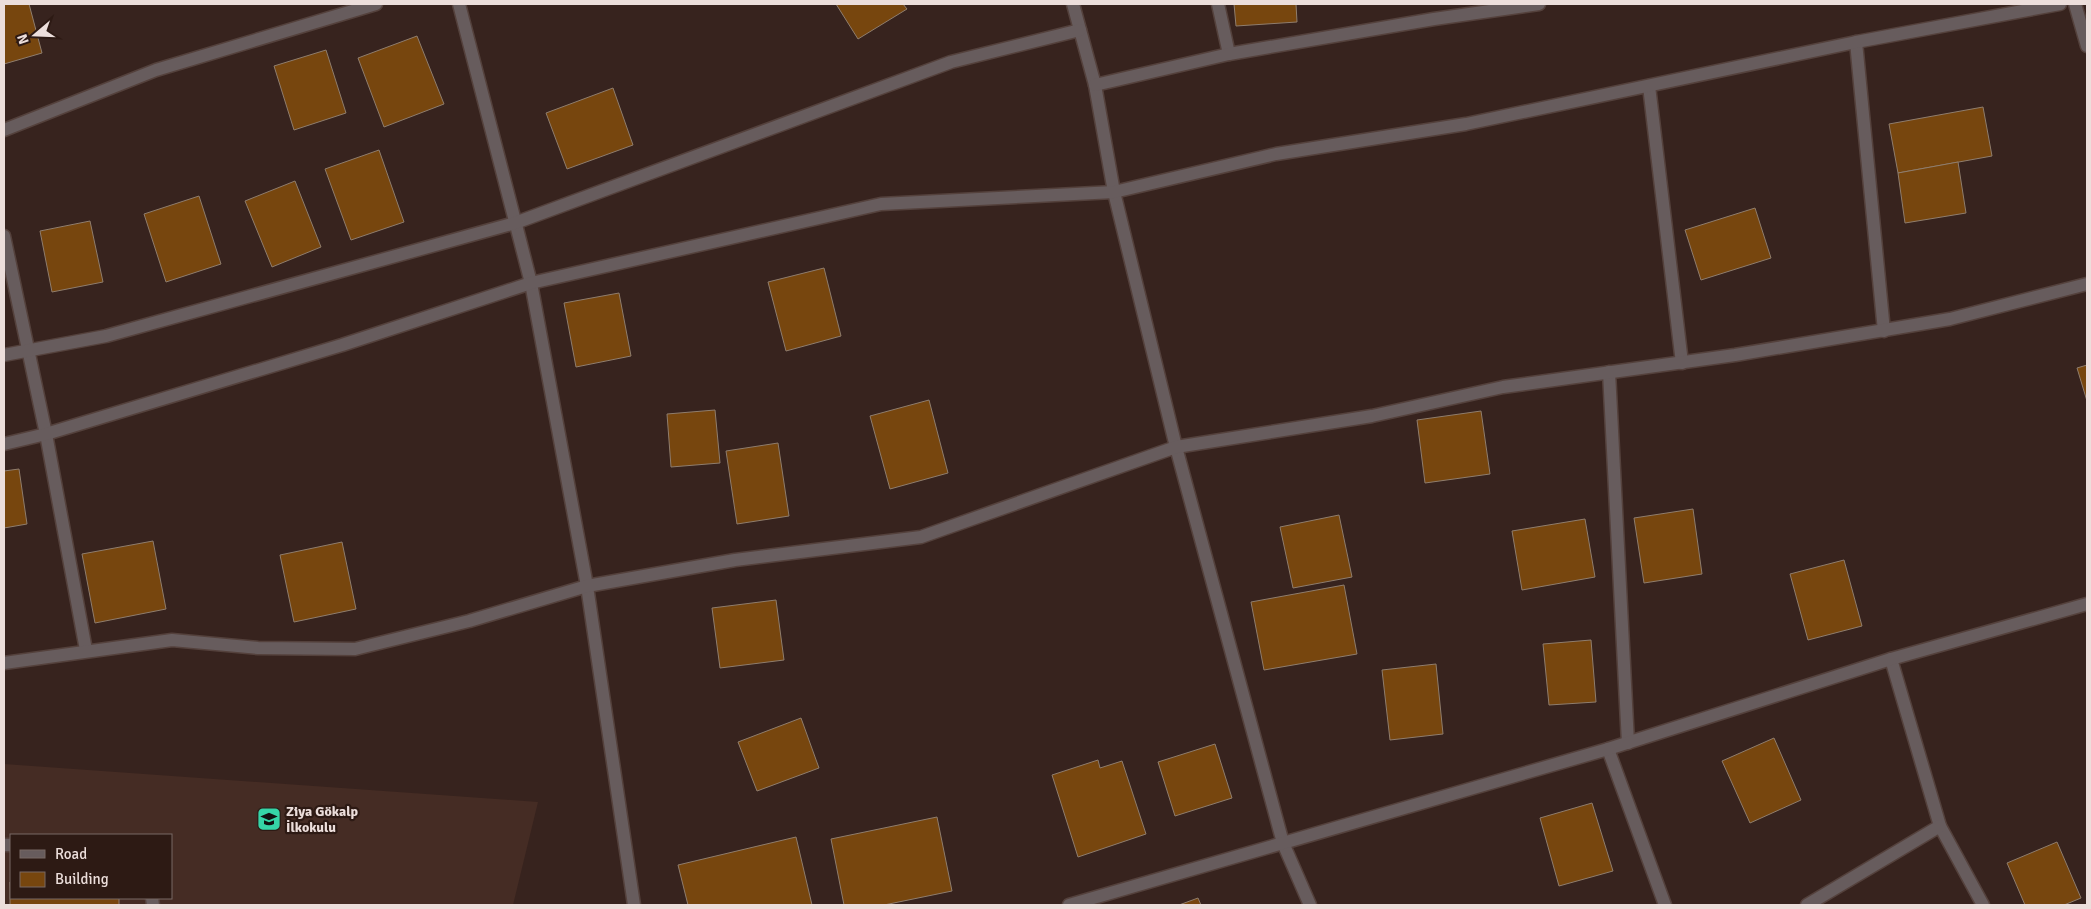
<svg xmlns="http://www.w3.org/2000/svg" width="2091" height="909" font-family="Signika,sans-serif">
<style>
.built{fill:#452c24;fill-rule:evenodd}
.building{fill:#77460e;stroke:#8f7d6d}
.lines{fill:none;stroke-linecap:round;stroke-linejoin:round}
.minor-casing{stroke:#54413c;stroke-width:15}
.minor{stroke:#675c5d;stroke-width:12}
.labels{text-anchor:middle;stroke-width:4.5;stroke-linejoin:round;paint-order:stroke}
.poi-label{font-size:14px;font-weight:bold;fill:#ecdedb;stroke:#2d1a14;text-anchor:start}
</style>
<rect width="100%" height="100%" fill="#37231e"/>
<!-- built -->
<path class="built" d="M4 764 538 802 513 905H4ZM11 835H171V898H11Z"/>
<!-- building -->
<g class="building">
<polygon points="4,4 29,4 42,53 4,64"/>
<polygon points="836,4 903,4 907,9 858,39"/>
<polygon points="1234,4 1296,4 1297,22 1236,26"/>
<polygon points="417,36 444,104 384,127 358,58"/>
<polygon points="326,50 346,113 294,130 274,66"/>
<polygon points="613,88 633,145 567,169 546,113"/>
<polygon points="1983,107 1992,156 1898,173 1889,124"/>
<polygon points="379,150 404,222 351,240 325,169"/>
<polygon points="1958,162 1966,213 1905,223 1898,173"/>
<polygon points="295,181 321,247 272,267 245,201"/>
<polygon points="199,196 221,264 166,282 144,214"/>
<polygon points="1755,208 1771,258 1701,280 1685,230"/>
<polygon points="90,221 103,282 52,292 40,231"/>
<polygon points="824,268 841,336 786,351 768,282"/>
<polygon points="619,293 631,356 576,367 564,303"/>
<polygon points="2087,365 2087,401 2077,368"/>
<polygon points="929,400 948,473 890,489 870,416"/>
<polygon points="715,410 720,463 671,467 667,414"/>
<polygon points="1481,411 1490,474 1425,483 1417,420"/>
<polygon points="778,443 789,516 737,524 726,451"/>
<polygon points="19,469 27,524 4,528 4,471"/>
<polygon points="1693,509 1702,574 1644,583 1634,518"/>
<polygon points="1339,515 1352,577 1293,588 1280,527"/>
<polygon points="1585,519 1595,577 1522,590 1512,531"/>
<polygon points="153,541 166,609 95,623 82,554"/>
<polygon points="342,542 356,609 294,622 280,555"/>
<polygon points="1844,560 1862,626 1808,640 1790,574"/>
<polygon points="1344,585 1357,654 1264,670 1251,602"/>
<polygon points="776,600 784,660 720,668 712,608"/>
<polygon points="1591,640 1596,702 1549,705 1543,644"/>
<polygon points="1436,664 1443,734 1390,740 1382,670"/>
<polygon points="801,718 819,768 757,791 738,742"/>
<polygon points="1774,738 1801,800 1750,823 1722,761"/>
<polygon points="1215,744 1232,798 1175,816 1158,762"/>
<polygon points="1098,760 1100,768 1122,761 1146,834 1078,857 1052,775"/>
<polygon points="1592,803 1613,871 1559,886 1540,818"/>
<polygon points="937,817 952,891 884,905 844,905 831,839"/>
<polygon points="796,837 812,905 688,905 678,865"/>
<polygon points="2057,842 2081,898 2064,905 2025,905 2007,863"/>
<polygon points="10,882 11,898 119,898 119,905 10,905"/>
<polygon points="1198,898 1201,905 1179,905"/>
</g>
<g class="lines">
<!-- minor casing -->
<g class="minor-casing">
<g id="minor">
<polyline points="459,4 531,283 587,586 634,905"/>
<polyline points="1073,4 1095,85 1114,192 1176,447 1283,843 1310,905"/>
<polyline points="1218,4 1229,54"/>
<polyline points="2075,4 2087,46"/>
<polyline points="1856,42 1884,331"/>
<polyline points="1095,85 1229,54 1434,19 1539,4"/>
<polyline points="1649,86 1682,363"/>
<polyline points="4,130 156,70 376,4"/>
<polyline points="4,236 46,434 86,650"/>
<polyline points="4,355 106,336 515,223 951,62 1080,30"/>
<polyline points="1609,372 1628,743"/>
<polyline points="4,444 46,434 342,345 531,283 881,204 1114,192 1276,154 1466,124 1856,42 2060,4"/>
<polyline points="1891,659 1940,826 1983,905"/>
<polyline points="4,663 172,640 258,648 355,649 469,621 587,586 735,560 921,537 1176,447 1372,416 1503,387 1735,355 1950,319 2087,284"/>
<polyline points="1608,749 1665,905"/>
<polyline points="4,845 11,845"/>
<polyline points="152,898 153,905"/>
<polyline points="1069,905 1608,749 1891,659 2087,604"/>
<polyline points="1807,905 1940,826"/>
</g>
</g>
<!-- minor -->
<use href="#minor" class="minor"/>
</g>
<!-- icons -->
<defs>
<g id="school-square" transform="scale(1.25)"><rect x="-9" y="-9" width="18" height="18" rx="4" fill="#35d4a7" stroke="#2d1a14"/><path d="M0-5L7-2L0 1L-7-2ZM-4 1L0 2.5L4 1V4Q0 6-4 4Z" fill="#111"/></g>
</defs>
<g fill-rule="evenodd">
<use href="#school-square" x="269" y="819"/>
</g>
<g class="labels">
<!-- poi labels -->
<g class="poi-label">
<text x="286" y="816">Ziya Gökalp<tspan x="286" dy="16">İlkokulu</tspan></text>
</g>
</g>
<!-- border -->
<rect width="2091" height="909" fill="none" stroke="#ecdedb" stroke-width="10"/>
<!-- legend -->
<rect x="10" y="834" width="162" height="65" fill="#2d1a14" stroke="#796864"/>
<rect x="20" y="850" width="25" height="8" fill="#675c5d" stroke="#796864"/>
<text x="55" y="859" font-size="15" fill="#ecdedb">Road</text>
<rect x="20" y="872" width="25" height="15" fill="#77460e" stroke="#796864"/>
<text x="55" y="884" font-size="15" fill="#ecdedb">Building</text>
<!-- north arrow -->
<g transform="translate(35 35) rotate(251)" stroke="#2d1a14" stroke-width="4" paint-order="stroke">
<path d="M0-4L9 19L0 12L-9 19Z" fill="#ecdedb"/>
<text y="-8" font-size="14" font-weight="bold" text-anchor="middle" fill="#ecdedb">N</text>
</g>
</svg>
